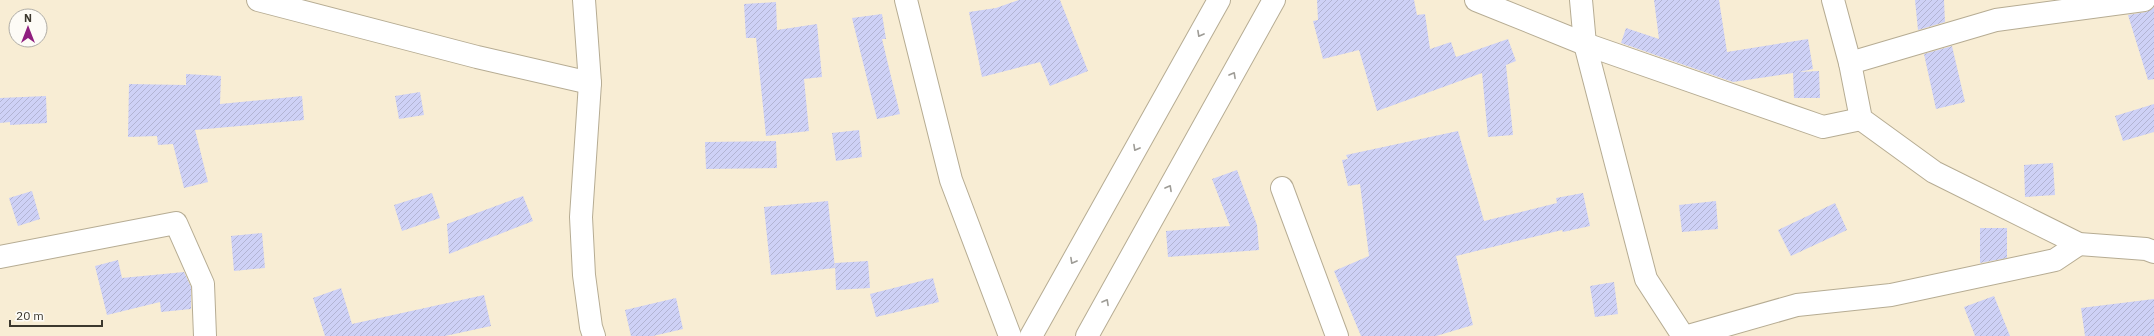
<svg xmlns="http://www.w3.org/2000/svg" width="2154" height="336" font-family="'IBM Plex Sans',sans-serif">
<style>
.building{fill:url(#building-hatch)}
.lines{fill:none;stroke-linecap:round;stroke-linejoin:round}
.street-casing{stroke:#b6ac93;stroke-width:24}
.secondary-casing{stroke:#b6ac93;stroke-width:24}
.street{stroke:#fff;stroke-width:22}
.secondary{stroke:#fff;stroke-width:22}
.oneway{stroke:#9e9c96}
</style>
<defs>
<pattern id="building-hatch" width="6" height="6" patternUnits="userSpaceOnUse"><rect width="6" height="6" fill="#ced1f6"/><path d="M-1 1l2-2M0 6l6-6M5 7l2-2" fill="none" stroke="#b2b4d3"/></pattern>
</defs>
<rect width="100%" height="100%" fill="#f8edd4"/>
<!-- building -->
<g class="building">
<polygon points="1019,0 1060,0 1088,71 1050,86 1040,62 982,77 969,12 996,8"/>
<polygon points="1317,0 1414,0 1417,15 1425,14 1430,49 1451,42 1456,57 1508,39 1516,61 1506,65 1513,135 1488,137 1482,73 1377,111 1359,50 1323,59 1313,21 1318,20"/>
<polygon points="1654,0 1719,0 1727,52 1808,39 1813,69 1799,72 1819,71 1820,98 1794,98 1793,73 1733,82 1621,43 1626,28 1659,39"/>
<polygon points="1915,0 1944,0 1945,22 1918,30"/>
<polygon points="776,2 777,30 817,24 822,77 804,79 809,131 766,136 756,38 746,38 744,4"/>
<polygon points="2154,7 2154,79 2148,80 2128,15 2146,12"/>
<polygon points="882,14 886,39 882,39 900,114 877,119 852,18"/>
<polygon points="1952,46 1965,102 1936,109 1924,54"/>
<polygon points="186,74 221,76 220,104 302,96 304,120 195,130 208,182 184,188 173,144 158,145 157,136 128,137 129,84 186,85"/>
<polygon points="420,92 424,115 399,119 395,96"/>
<polygon points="46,96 47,123 10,125 10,122 0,123 0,98"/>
<polygon points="2154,104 2154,132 2123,141 2115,116"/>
<polygon points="859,130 862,157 836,161 832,133"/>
<polygon points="1458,131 1484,221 1557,203 1556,198 1583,193 1590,226 1563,232 1562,230 1456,256 1473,325 1436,336 1361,336 1334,271 1369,256 1360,184 1348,186 1342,160 1348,159 1346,155"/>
<polygon points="776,141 777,168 706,169 705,142"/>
<polygon points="2053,163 2055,195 2025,197 2024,165"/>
<polygon points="1237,170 1257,225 1259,250 1168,257 1166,231 1230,226 1212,179"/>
<polygon points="32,191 40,219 18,226 9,198"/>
<polygon points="432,193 440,218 402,231 394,205"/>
<polygon points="523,196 533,221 449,254 447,224"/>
<polygon points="828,201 835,268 771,275 764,207"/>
<polygon points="1716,201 1718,229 1682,232 1679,205"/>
<polygon points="1835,203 1847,230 1791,256 1778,230"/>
<polygon points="1980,228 2007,228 2007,258 1980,263"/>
<polygon points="262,233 265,268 234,271 231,236"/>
<polygon points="118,260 122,278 184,272 191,287 191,309 161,312 160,302 107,315 95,266"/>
<polygon points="868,261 870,288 836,290 835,263"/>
<polygon points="933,278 939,302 876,317 870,294"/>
<polygon points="1614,282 1618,314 1595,317 1590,286"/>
<polygon points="341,288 352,324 484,295 491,326 445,336 325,336 313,298"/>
<polygon points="1994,296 2010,336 1975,336 1964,307"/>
<polygon points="676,298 683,329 653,336 631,336 625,310"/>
<polygon points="2154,299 2154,336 2085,336 2081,308"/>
</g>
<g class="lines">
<!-- street casing -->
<g class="street-casing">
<g id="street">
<polyline points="258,0 477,57 590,83"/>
<polyline points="584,0 590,83 581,217 584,275 591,327 594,336"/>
<polyline points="906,0 951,180 1010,336"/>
<polyline points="1476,0 1585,44 1823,127 1861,119"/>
<polyline points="1581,0 1585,44 1646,279 1683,336"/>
<polyline points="1833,0 1850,63 1861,119 1934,172 2079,244 2146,249 2154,252"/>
<polyline points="1850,63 1996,20 2144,0"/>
<polyline points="1282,188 1337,336"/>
<polyline points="0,257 176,223 203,284 205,336"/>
<polyline points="1688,336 1797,305 1891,295 2055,260 2079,244"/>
</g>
</g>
<!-- secondary casing -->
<g class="secondary-casing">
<g id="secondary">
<polyline points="1031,336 1219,0"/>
<polyline points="1087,336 1274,0"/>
</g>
</g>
<!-- street -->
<use href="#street" class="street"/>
<!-- secondary -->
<use href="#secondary" class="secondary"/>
</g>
<!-- one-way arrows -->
<defs><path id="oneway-chevron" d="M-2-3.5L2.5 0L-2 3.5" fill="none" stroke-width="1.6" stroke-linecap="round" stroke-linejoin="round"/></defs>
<g class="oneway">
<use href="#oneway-chevron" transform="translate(1200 34) rotate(119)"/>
<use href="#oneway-chevron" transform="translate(1233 75) rotate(-61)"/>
<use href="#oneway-chevron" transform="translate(1136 148) rotate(119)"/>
<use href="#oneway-chevron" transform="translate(1169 188) rotate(-61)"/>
<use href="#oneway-chevron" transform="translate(1073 261) rotate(119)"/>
<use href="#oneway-chevron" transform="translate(1106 302) rotate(-61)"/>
</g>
<!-- north arrow -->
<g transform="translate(28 28)"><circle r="19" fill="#fdfbf6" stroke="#b0ada6"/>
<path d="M0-3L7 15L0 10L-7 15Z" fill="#8f1d7e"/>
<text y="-6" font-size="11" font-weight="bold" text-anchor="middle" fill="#3c382e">N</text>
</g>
<!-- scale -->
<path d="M10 320v6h92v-6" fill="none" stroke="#3c382e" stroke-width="2"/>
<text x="16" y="320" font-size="12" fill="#3c382e" stroke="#fdfbf6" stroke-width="3" paint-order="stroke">20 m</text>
</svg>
